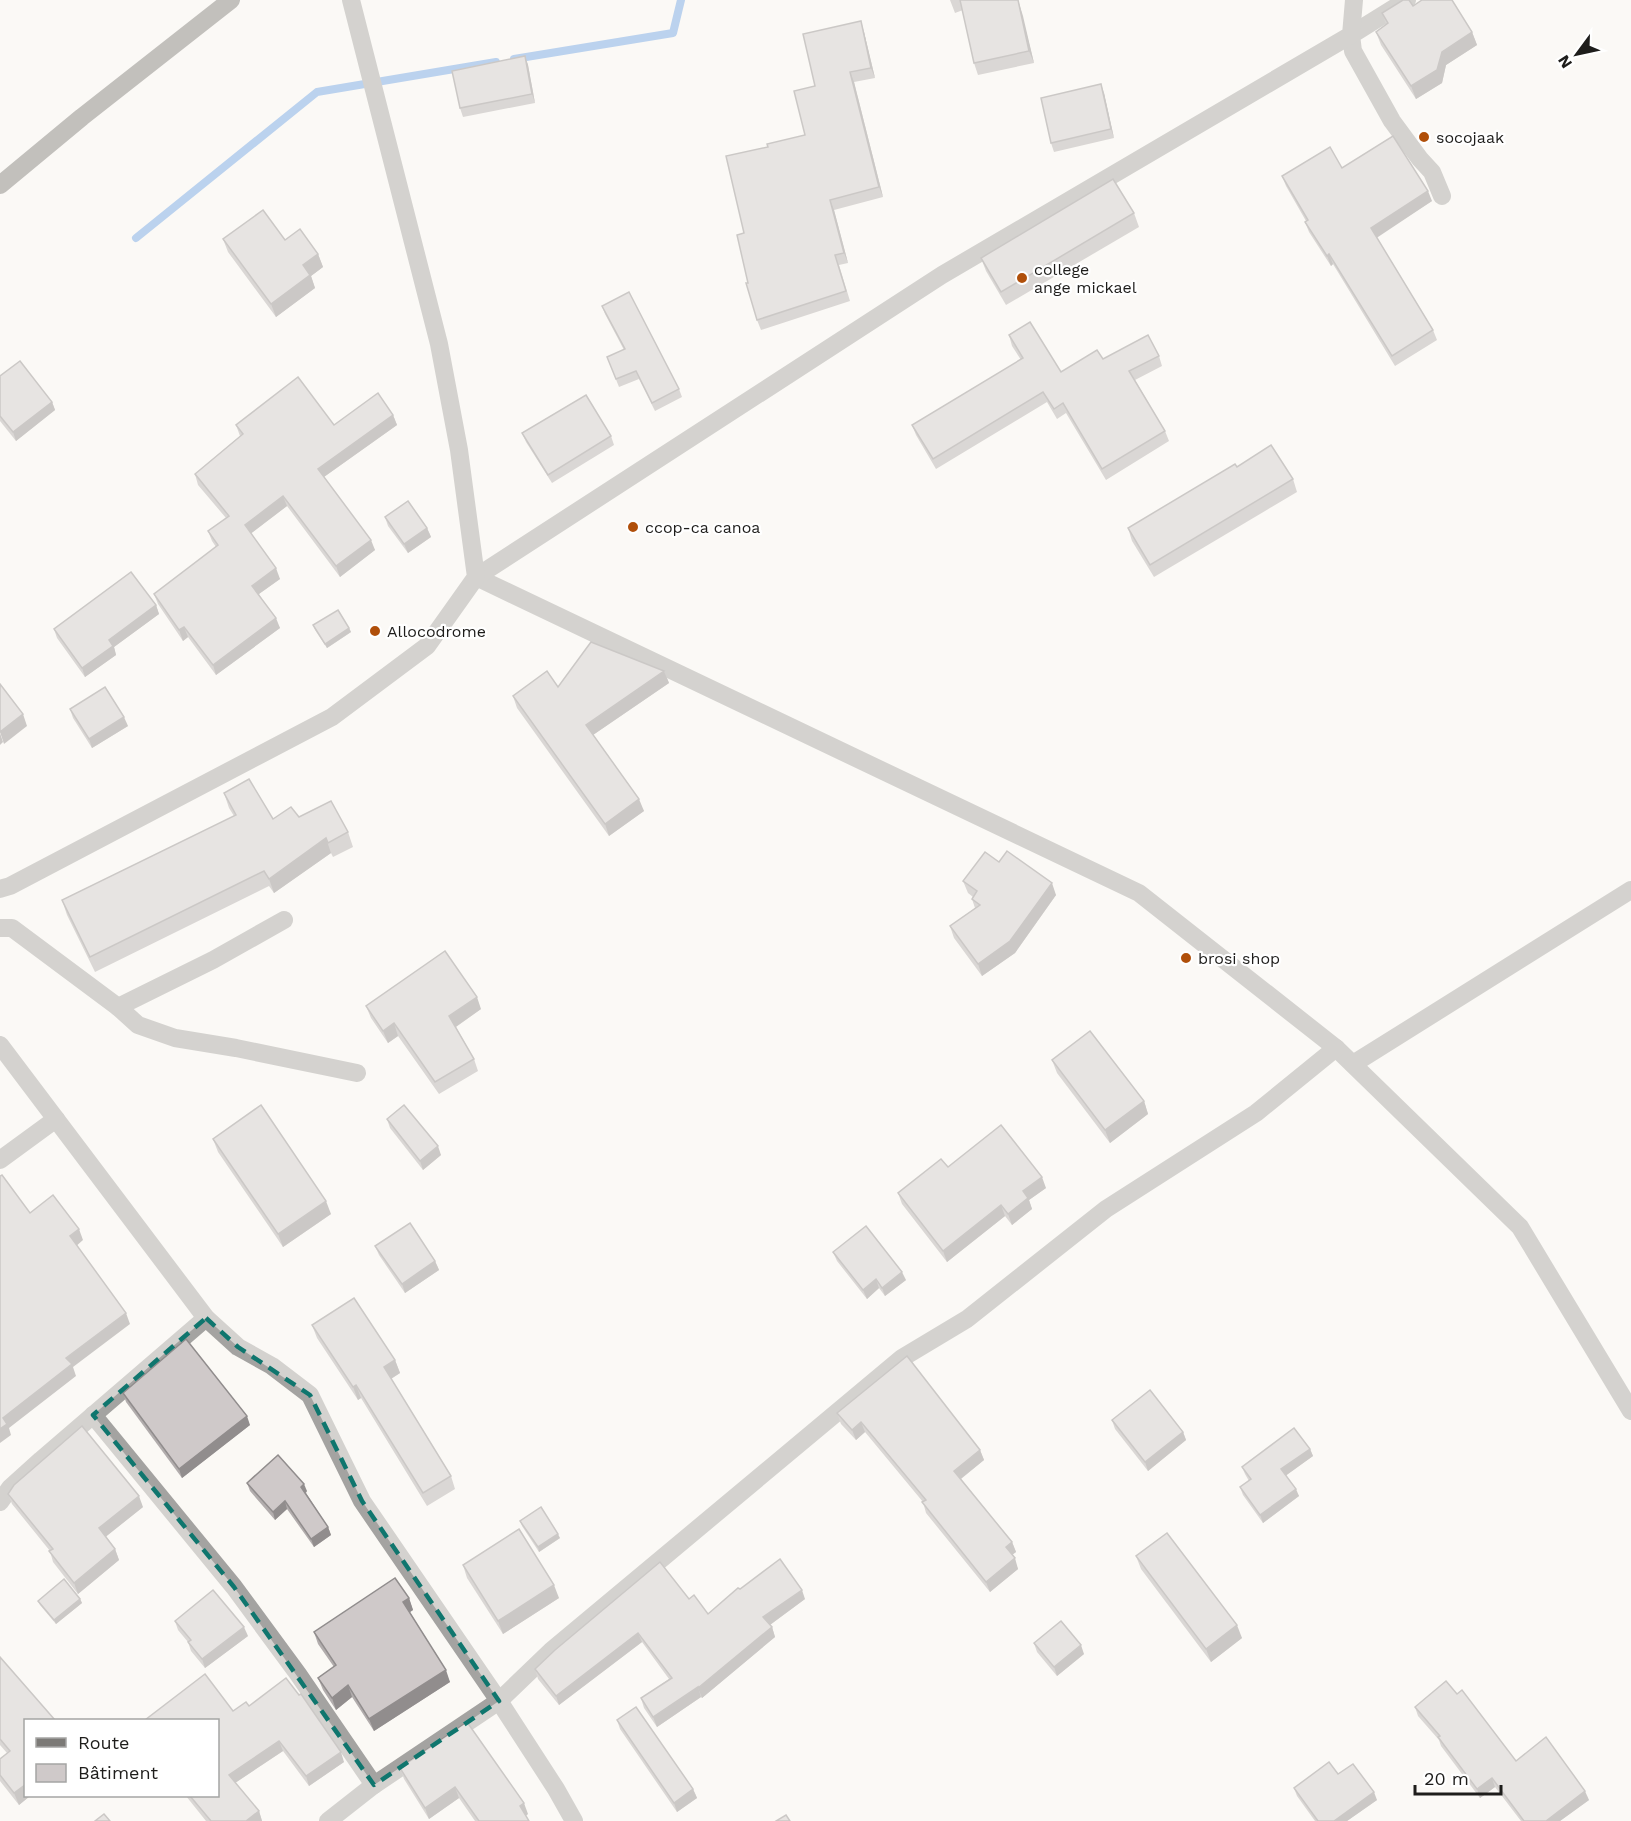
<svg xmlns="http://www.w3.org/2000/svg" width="1631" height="1821" font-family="'Work Sans',sans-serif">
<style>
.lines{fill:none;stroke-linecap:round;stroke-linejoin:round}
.stream{stroke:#6ea2e4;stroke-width:8}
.street{stroke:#a4a3a1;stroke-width:18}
.secondary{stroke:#7c7a77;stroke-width:18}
.wall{fill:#b2adad}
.shaded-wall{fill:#918d8d}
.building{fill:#cfc9c9;stroke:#918d8d;stroke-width:1.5}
.marked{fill:none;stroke:#0f766e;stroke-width:4.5;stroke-dasharray:12 8;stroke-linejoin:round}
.poi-dot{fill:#b04f0a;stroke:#fff;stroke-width:2}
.labels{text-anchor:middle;stroke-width:4.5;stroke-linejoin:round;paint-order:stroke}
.poi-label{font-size:16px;fill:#1e1d1b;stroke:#fff;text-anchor:start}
</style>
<rect width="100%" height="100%" fill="#fbf9f5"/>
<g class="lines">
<!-- stream -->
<g class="stream">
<polyline points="514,59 673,33 681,0"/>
<polyline points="136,238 317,92 496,62"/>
</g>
<!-- street -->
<g class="street">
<polyline points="1407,0 1351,35 1353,51 1392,121 1420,159 1432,172 1442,196"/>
<polyline points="476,577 1139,893 1336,1048 1520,1227 1631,1411"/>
<polyline points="476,577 942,275 1351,35 1354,0"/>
<polyline points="0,889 10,886 332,717 427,646 476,577 459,450 439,344 351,0"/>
<polyline points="0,928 12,928 118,1007 138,1025 175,1038 236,1048 357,1073"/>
<polyline points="118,1007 213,960 284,920"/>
<polyline points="0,1045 206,1318 238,1347 272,1366 310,1395 362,1501 499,1701 556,1789 574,1821"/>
<polyline points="1353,1064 1631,890"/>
<polyline points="0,1160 56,1119"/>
<polyline points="93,1415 234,1587 298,1674 374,1785"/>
<polyline points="0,1502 10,1488 41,1460 206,1318"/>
<polyline points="328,1821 374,1785 499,1701 551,1651 902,1358 967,1319 1106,1209 1256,1113 1336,1048"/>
</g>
<!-- secondary -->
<polyline class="secondary" points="0,185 82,117 231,0"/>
</g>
<!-- wall -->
<g class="wall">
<polygon points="950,0 1018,0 1034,63 978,75 974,63 963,10 955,13"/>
<polygon points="1413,6 1472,32 1477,45 1446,65 1442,83 1416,99 1381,45 1376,32 1386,24 1382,13"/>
<polygon points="864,32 875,78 854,82 883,197 834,210 848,263 839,265 850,301 761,330 757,320 748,283 744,233 768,147 805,135 815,86"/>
<polygon points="525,56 528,65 535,103 463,117 460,108"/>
<polygon points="1104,93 1114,138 1054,152 1051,143"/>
<polygon points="1342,168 1432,201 1376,237 1433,330 1437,340 1395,366 1333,264 1331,266 1309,232 1305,222 1306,221 1286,186 1282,176"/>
<polygon points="1134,213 1139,227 1006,305 986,271 981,258"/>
<polygon points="223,239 285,240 318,254 323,267 311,276 315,288 276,317 228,252"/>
<polygon points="602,306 679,389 682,397 655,411 639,379 619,387 607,357 624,350 605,314"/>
<polygon points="1009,335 1061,372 1103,359 1159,356 1162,366 1135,380 1165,431 1169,441 1106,480 1066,413 1057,419 1047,402 936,469 916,435 912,425 1021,360 1012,346"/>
<polygon points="0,376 52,402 55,410 16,441 0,421"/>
<polygon points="393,415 397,425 324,477 375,550 340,577 287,506 251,533 280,579 259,594 280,628 216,675 188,637 183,641 158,604 154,594 216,547 212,541 208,531 226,518 198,485 195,474 240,436 236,425 334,425"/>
<polygon points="522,433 611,436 614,445 552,483 526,442"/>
<polygon points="1237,467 1293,479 1297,492 1154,577 1132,541 1128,528"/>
<polygon points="385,517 427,528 431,537 408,553 388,526"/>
<polygon points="156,605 159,614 114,647 116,655 85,677 57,638 54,629"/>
<polygon points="313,625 349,628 351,632 327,648 315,630"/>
<polygon points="664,671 669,683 593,735 644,811 609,836 517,708 513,696 558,687"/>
<polygon points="70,709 128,726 92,748 73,718"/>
<polygon points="224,793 273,819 299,817 348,832 353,847 333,857 331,853 274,893 269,886 95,972 67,915 62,900 234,816 229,808"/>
<polygon points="999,862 1056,895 1015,953 982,976 954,938 950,926 975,908 972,899 973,897 968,893 963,881"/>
<polygon points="366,1006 481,1009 456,1027 474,1059 478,1071 439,1094 398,1036 388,1043 371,1018"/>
<polygon points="1052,1060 1144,1101 1148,1114 1110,1143 1057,1073"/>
<polygon points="387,1119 441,1155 423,1170 390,1128"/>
<polygon points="213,1139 331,1214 283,1247 218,1152"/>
<polygon points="948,1167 1046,1188 1029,1200 1032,1209 1012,1225 1005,1216 947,1262 902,1204 898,1193"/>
<polygon points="375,1246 435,1261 439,1270 405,1293 379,1255"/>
<polygon points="833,1252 906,1280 885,1296 879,1288 867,1299 837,1261"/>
<polygon points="312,1325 395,1360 400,1373 391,1379 451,1476 455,1489 427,1506 361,1398 358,1400 317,1338"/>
<polygon points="123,1393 250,1425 182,1478 126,1402"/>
<polygon points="837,1413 980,1450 984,1460 961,1479 1012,1542 1016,1552 1012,1555 1018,1569 990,1592 926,1513 923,1502 865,1432 856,1440 841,1424"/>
<polygon points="1112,1420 1183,1432 1186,1440 1148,1471 1115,1429"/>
<polygon points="1310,1449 1313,1456 1286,1475 1299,1496 1263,1523 1243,1495 1240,1487 1249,1481 1245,1474 1242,1467"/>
<polygon points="247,1483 307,1491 306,1493 328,1527 331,1535 314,1547 287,1509 275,1520 250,1491"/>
<polygon points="8,1494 143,1507 106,1536 115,1549 119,1560 78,1594 53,1562 50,1551 12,1504"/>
<polygon points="520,1521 560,1538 539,1552 522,1526"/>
<polygon points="1136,1556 1242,1638 1211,1662 1141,1569"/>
<polygon points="463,1565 559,1598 503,1634 467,1578"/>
<polygon points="740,1589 805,1599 770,1625 772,1627 775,1637 702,1698 701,1697 657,1727 644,1708 641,1698 669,1679 642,1642 559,1705 538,1679 535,1669 689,1599 708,1614"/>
<polygon points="409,1598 413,1610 410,1612 450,1682 374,1731 352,1697 336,1710 323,1690 318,1678 334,1667 318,1644 314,1632"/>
<polygon points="80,1599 82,1603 56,1624 40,1605 38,1601"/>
<polygon points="175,1621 248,1636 205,1668 191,1651 188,1642 178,1630"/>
<polygon points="1034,1643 1084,1654 1057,1676 1037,1652"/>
<polygon points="0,1657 26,1796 30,1796 19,1805 0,1781 0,1759 7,1753 0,1745"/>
<polygon points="249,1706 344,1762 309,1786 283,1751 235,1783 259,1811 262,1821 206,1821 186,1796 218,1796 233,1711"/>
<polygon points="1415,1707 1516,1761 1589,1800 1560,1821 1521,1821 1495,1787 1480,1798 1441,1746 1439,1740 1418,1716"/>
<polygon points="617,1720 693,1789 697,1798 677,1812 620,1729"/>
<polygon points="400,1768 528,1814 526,1815 529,1821 475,1821 459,1798 429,1819 404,1779"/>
<polygon points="1338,1774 1377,1800 1347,1821 1315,1821 1297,1796 1294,1788"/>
</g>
<!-- shaded-wall -->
<g class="shaded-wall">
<polygon points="1018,0 1023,16 1034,63 1029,51"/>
<polygon points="861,21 864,32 875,78 871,68"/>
<polygon points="1472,32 1477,45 1446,65 1442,83 1416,99 1411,86 1442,52"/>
<polygon points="525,56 528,65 535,103 532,94"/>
<polygon points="850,72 854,82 883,197 879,187"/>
<polygon points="1101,84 1104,93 1114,138 1111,129"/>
<polygon points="1428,191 1432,201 1375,239 1371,228"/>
<polygon points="830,200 834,210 848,263 844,253"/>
<polygon points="318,254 323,267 311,276 315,288 276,317 271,304 303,265"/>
<polygon points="1329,254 1333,264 1331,266 1327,256"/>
<polygon points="52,402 55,410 16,441 13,432"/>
<polygon points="393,415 397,425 321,479 318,469"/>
<polygon points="283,496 287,506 249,535 245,525"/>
<polygon points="427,528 431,537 408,553 404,544"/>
<polygon points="371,540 375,550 340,577 336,566"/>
<polygon points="276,568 280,579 256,596 252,586"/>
<polygon points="156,605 159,614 114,647 116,655 85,677 82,668 109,640"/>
<polygon points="276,618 280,628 216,675 213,665"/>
<polygon points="184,627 188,637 183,641 179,630"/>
<polygon points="349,628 351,632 327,648 325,644"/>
<polygon points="664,671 669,683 590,737 586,725"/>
<polygon points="23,714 27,726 4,744 0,732"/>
<polygon points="124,717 128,726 92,748 89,739"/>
<polygon points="0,733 3,742 0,745"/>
<polygon points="639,799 644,811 609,836 605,824"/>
<polygon points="326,838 331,853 274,893 269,879"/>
<polygon points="1052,883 1056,895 1015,953 982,976 978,964"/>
<polygon points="477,997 481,1009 454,1028 449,1016"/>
<polygon points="394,1023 398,1036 388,1043 383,1031"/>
<polygon points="1144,1101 1148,1114 1110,1143 1105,1130"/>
<polygon points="438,1146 441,1155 423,1170 420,1161"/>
<polygon points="1042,1177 1046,1188 1029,1200 1032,1209 1012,1225 1008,1214 1023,1191"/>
<polygon points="326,1201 331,1214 283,1247 278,1234"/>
<polygon points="1001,1205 1005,1216 947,1262 943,1251"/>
<polygon points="79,1229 83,1240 74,1248 70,1236"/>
<polygon points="435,1261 439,1270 405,1293 402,1284"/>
<polygon points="902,1272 906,1280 885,1296 882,1288"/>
<polygon points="876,1279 879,1288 867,1299 863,1290"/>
<polygon points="126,1313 130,1324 73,1367 76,1376 9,1428 11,1435 0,1443 0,1429 3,1418 66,1358"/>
<polygon points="395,1360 400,1373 389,1380 384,1367"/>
<polygon points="356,1385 361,1398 358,1400 353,1387"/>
<polygon points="247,1416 250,1425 182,1478 179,1469"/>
<polygon points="861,1422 865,1432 856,1440 852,1430"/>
<polygon points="1183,1432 1186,1440 1148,1471 1145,1462"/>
<polygon points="1310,1449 1313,1456 1284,1477 1281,1469"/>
<polygon points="980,1450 984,1460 958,1481 954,1471"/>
<polygon points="304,1484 307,1491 304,1494 301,1487"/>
<polygon points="1296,1489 1299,1496 1263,1523 1260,1515"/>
<polygon points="139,1496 143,1507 103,1539 99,1528"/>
<polygon points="285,1501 287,1509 275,1520 273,1512"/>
<polygon points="328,1527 331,1535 314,1547 311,1539"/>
<polygon points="558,1534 560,1538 539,1552 538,1547"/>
<polygon points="1012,1542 1016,1552 1009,1557 1006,1547"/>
<polygon points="115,1549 119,1560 78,1594 74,1583"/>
<polygon points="1015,1558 1018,1569 990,1592 986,1582"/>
<polygon points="554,1585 559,1598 503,1634 498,1621"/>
<polygon points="802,1590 805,1599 767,1627 763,1617"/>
<polygon points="409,1598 413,1610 407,1614 403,1602"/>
<polygon points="80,1599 82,1603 56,1624 54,1620"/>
<polygon points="1237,1625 1242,1638 1211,1662 1206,1649"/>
<polygon points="244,1627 248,1636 205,1668 202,1659"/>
<polygon points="772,1627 775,1637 702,1698 698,1688"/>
<polygon points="638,1633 642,1642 559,1705 556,1696"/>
<polygon points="1081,1645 1084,1654 1057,1676 1054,1667"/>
<polygon points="446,1670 450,1682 374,1731 369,1719"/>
<polygon points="348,1685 352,1697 336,1710 332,1698"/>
<polygon points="698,1687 701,1697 657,1727 653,1717"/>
<polygon points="279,1741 283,1751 232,1785 229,1775"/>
<polygon points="341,1752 344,1762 309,1786 306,1776"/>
<polygon points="1492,1778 1495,1787 1480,1798 1477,1789"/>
<polygon points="26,1784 26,1796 30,1796 19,1805 14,1793"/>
<polygon points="455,1787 459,1798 429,1819 425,1808"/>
<polygon points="693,1789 697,1798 677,1812 674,1803"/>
<polygon points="1585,1791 1589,1800 1560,1821 1546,1821"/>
<polygon points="1374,1792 1377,1800 1347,1821 1334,1821"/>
<polygon points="524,1803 528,1814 524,1817 520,1806"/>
<polygon points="259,1811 262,1821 246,1821"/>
</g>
<!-- building -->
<g class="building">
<polygon points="960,0 1018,0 1029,51 974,63"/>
<polygon points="1403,0 1409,0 1413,6 1422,0 1452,0 1472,32 1442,52 1437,70 1411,86 1376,32 1388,23 1382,13"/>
<polygon points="861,21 871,68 850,72 879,187 830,200 844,253 835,255 846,291 757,320 746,283 748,283 737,235 744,233 726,156 768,147 767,144 805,135 794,91 815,86 803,34"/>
<polygon points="525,56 532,94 460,108 452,71"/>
<polygon points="1101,84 1111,129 1051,143 1041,98"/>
<polygon points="1393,136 1428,191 1371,228 1433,330 1392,356 1329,254 1327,256 1305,222 1308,220 1282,176 1330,147 1342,168"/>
<polygon points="1113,179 1134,213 1001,292 981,258"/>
<polygon points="263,210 285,240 300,229 318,254 303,265 310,275 271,304 223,239"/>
<polygon points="629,292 679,389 652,403 636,371 616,379 607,357 625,349 602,306"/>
<polygon points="1030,322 1061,372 1097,350 1103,359 1148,335 1159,356 1129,371 1165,431 1102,469 1063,403 1054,409 1043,392 933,459 912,425 1023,358 1009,335"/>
<polygon points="20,361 52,402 13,432 0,416 0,376"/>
<polygon points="298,377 334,425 378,393 393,415 318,469 371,540 336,566 283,496 245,525 276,568 252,586 276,618 213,665 184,627 179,630 154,594 218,545 208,531 229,516 195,474 243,434 236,425"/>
<polygon points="586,395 611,436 548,475 522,433"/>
<polygon points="1271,445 1293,479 1150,565 1128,528 1235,464 1237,467"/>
<polygon points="408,501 427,528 404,544 385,517"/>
<polygon points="131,572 156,605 109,640 113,646 82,668 54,629"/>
<polygon points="338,610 349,628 325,644 313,625"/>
<polygon points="591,642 664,671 586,725 639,799 605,824 513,696 547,671 558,687"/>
<polygon points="0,684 23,714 0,732"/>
<polygon points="105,687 124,717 89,739 70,709"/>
<polygon points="249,779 273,819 291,807 299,817 331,801 348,832 328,843 326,838 269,879 264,871 90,957 62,900 236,815 224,793"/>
<polygon points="1007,851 1052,883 1010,941 978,964 950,926 980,905 972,899 977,891 963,881 985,852 999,862"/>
<polygon points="445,951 477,997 449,1016 474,1059 435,1082 394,1023 383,1031 366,1006"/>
<polygon points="1090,1031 1144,1101 1105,1130 1052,1060"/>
<polygon points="261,1105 326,1201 278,1234 213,1139"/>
<polygon points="404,1105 438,1146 420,1161 387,1119"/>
<polygon points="1001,1125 1042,1177 1023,1191 1028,1198 1008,1214 1001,1205 943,1251 898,1193 941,1159 948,1167"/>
<polygon points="2,1175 30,1213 53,1195 79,1229 70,1236 126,1313 66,1358 72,1364 3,1418 7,1424 0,1429 0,1176"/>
<polygon points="410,1223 435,1261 402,1284 375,1246"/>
<polygon points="866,1226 902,1272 882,1288 876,1279 863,1290 833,1252"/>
<polygon points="354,1298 395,1360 384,1367 451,1476 423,1493 356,1385 353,1387 312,1325"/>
<polygon points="186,1339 247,1416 179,1469 123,1393"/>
<polygon points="907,1356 980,1450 954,1471 1012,1542 1006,1547 1015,1558 986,1582 922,1502 926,1500 861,1422 852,1430 837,1413"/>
<polygon points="1150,1390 1183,1432 1145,1462 1112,1420"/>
<polygon points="82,1426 139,1496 99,1528 115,1549 74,1583 49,1551 53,1549 8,1494 14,1485"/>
<polygon points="1294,1428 1310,1449 1281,1469 1296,1489 1260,1515 1240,1487 1251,1479 1242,1467"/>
<polygon points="278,1455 304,1484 301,1487 328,1527 311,1539 285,1501 273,1512 247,1483"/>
<polygon points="541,1507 558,1534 538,1547 520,1521"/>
<polygon points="519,1529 554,1585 498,1621 463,1565"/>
<polygon points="1167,1533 1237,1625 1206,1649 1136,1556"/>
<polygon points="780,1559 802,1590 763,1617 772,1627 698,1688 698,1687 653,1717 641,1698 672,1678 638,1633 556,1696 535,1669 555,1650 660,1562 689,1599 694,1595 708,1614 738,1588 740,1589"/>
<polygon points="395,1578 409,1598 403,1602 446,1670 369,1719 348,1685 332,1698 318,1678 336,1665 314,1632"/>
<polygon points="64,1579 80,1599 54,1620 38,1601"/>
<polygon points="213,1590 244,1627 202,1659 188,1642 191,1640 175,1621"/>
<polygon points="1061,1621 1081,1645 1054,1667 1034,1643"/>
<polygon points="0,1657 55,1720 26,1720 26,1784 14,1793 0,1775 0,1759 10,1751 0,1739"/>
<polygon points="205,1674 233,1711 246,1702 249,1706 286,1678 299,1695 301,1694 341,1752 306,1776 279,1741 229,1775 259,1811 246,1821 211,1821 190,1796 218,1796 218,1720 145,1720"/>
<polygon points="1446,1681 1457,1694 1462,1690 1516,1761 1546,1737 1585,1791 1546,1821 1524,1821 1492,1778 1477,1789 1438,1737 1440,1736 1415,1707"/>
<polygon points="636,1707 693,1789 674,1803 617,1720"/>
<polygon points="467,1722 524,1803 520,1806 529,1821 479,1821 455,1787 425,1808 400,1768"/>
<polygon points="1329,1762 1338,1774 1353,1764 1374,1792 1334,1821 1318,1821 1294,1788"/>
<polygon points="104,1814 110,1821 95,1821"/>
<polygon points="786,1815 790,1821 776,1821"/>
</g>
<!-- marked area -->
<path d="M0 0H1631V1821H0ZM206 1318 238 1347 310 1395 362 1501 499 1701 374 1785 234 1587 93 1415Z" fill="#fbf9f5" fill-opacity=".55" fill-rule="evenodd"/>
<path class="marked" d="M206 1318 238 1347 310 1395 362 1501 499 1701 374 1785 234 1587 93 1415Z"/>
<!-- markers -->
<g class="poi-dot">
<circle cx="1424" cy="137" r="6"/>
<circle cx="1022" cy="278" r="6"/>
<circle cx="633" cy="527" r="6"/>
<circle cx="375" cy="631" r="6"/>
<circle cx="1186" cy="958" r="6"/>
</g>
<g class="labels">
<!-- poi labels -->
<g class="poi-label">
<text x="1436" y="143">socojaak</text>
<text x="1034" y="275">college<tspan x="1034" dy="18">ange mickael</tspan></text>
<text x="645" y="533">ccop-ca canoa</text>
<text x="387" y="637">Allocodrome</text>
<text x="1198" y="964">brosi shop</text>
</g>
</g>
<!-- legend -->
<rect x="24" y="1719" width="195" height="78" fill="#ffffff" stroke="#a5a5a4" stroke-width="1.5"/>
<rect x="36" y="1738" width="30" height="9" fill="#7c7a77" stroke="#a5a5a4" stroke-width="1.5"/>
<text x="78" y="1749" font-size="18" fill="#1e1d1b">Route</text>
<rect x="36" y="1764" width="30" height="18" fill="#cfc9c9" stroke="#a5a5a4" stroke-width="1.5"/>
<text x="78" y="1779" font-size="18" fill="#1e1d1b">Bâtiment</text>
<!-- north arrow -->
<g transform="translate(1577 54) rotate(237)" stroke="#ffffff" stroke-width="4.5" paint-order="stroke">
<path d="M0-4.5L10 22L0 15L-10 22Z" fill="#1e1d1b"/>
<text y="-9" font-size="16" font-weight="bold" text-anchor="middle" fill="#1e1d1b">N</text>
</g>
<!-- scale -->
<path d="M1415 1785v9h86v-9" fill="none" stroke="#1e1d1b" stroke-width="3"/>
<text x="1424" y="1785" font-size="18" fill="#1e1d1b" stroke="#ffffff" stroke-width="4.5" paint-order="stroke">20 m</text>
</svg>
